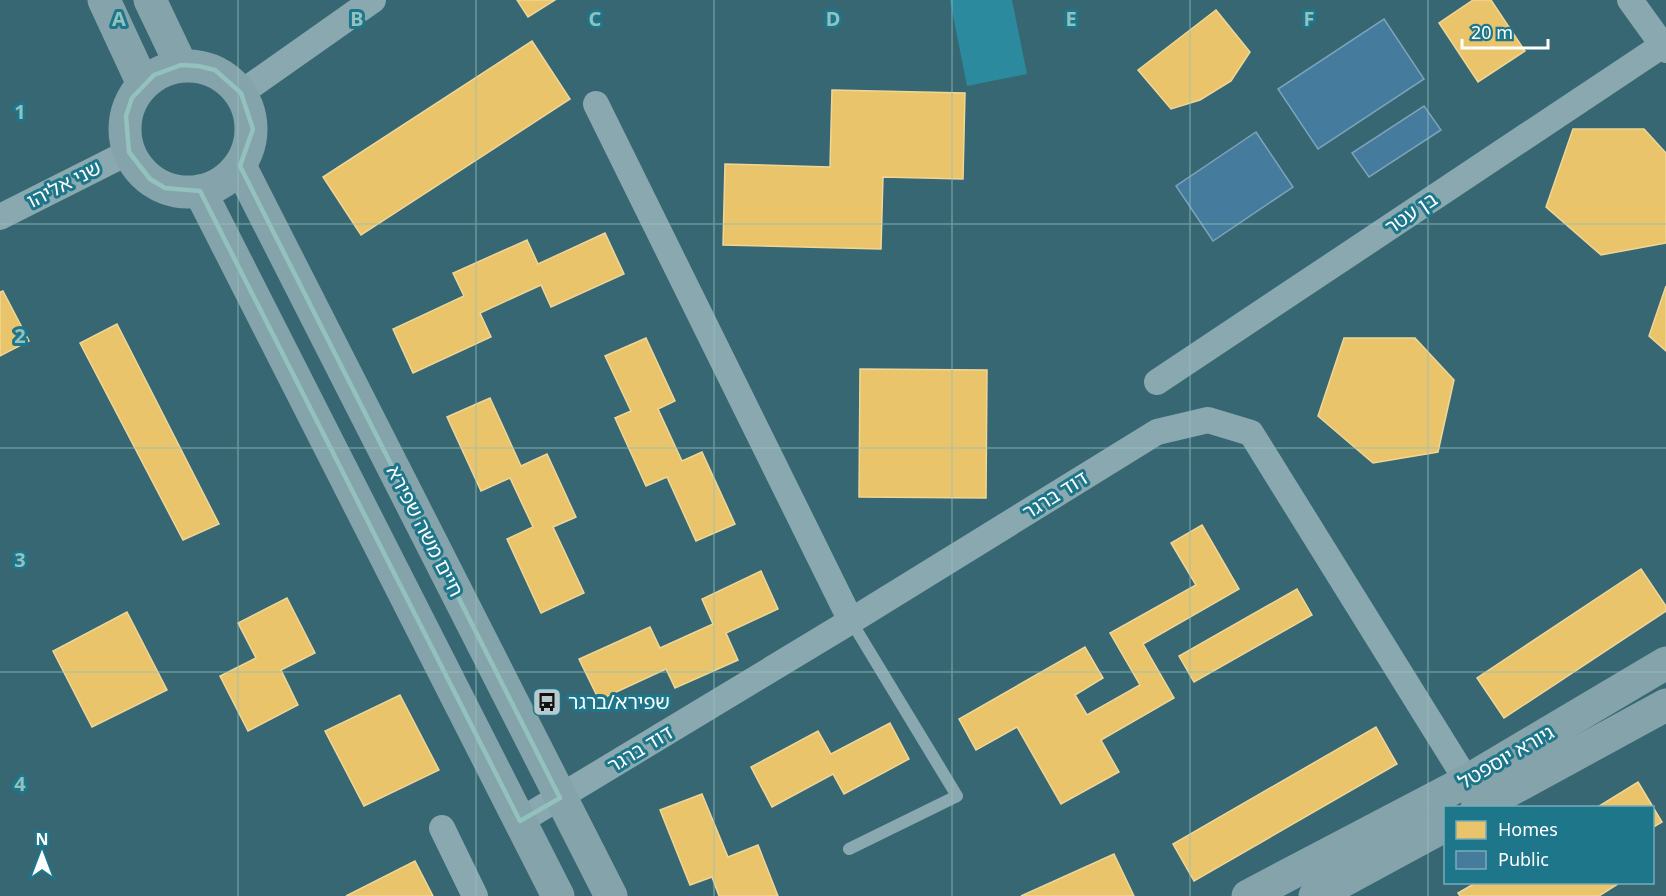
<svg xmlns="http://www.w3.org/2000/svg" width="1666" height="896" font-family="'Noto Sans','Noto Sans Hebrew',sans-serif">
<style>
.green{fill:#2c8a9e}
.homes{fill:#e9c46a;stroke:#f0d697;stroke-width:1.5}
.public{fill:#457b9d;stroke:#7da3ba;stroke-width:1.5}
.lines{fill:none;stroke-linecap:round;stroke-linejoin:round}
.lane{stroke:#8aa8af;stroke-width:12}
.street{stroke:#8aa8af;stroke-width:26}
.secondary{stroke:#85a3ab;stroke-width:33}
.marked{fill:none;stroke:#93c1be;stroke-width:4.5;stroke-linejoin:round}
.grid{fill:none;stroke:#93c1be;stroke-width:1.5;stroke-opacity:0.55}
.labels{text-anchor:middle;stroke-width:6;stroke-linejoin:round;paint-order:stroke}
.street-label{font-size:20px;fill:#fff;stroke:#1d768a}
.poi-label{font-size:20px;fill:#fff;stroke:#1d768a;text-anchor:start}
.grid-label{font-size:20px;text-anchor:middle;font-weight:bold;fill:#93c1be;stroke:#1d768a;stroke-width:6;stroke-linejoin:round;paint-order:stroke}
</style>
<rect width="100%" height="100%" fill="#366772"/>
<!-- green -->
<polygon class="green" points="950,0 1012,0 1027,74 967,86"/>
<!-- homes -->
<g class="homes">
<polygon points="517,0 555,0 528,17"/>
<polygon points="1473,0 1491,0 1525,51 1478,82 1439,23"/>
<polygon points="1216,10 1250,52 1231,81 1200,100 1171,109 1138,70"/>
<polygon points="532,41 570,99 361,235 323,177"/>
<polygon points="832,90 965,93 963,179 883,177 881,249 723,245 725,164 830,167"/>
<polygon points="1573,129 1644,129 1666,153 1666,243 1601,255 1546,207"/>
<polygon points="605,233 624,274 551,307 541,285 480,313 491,337 413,373 393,329 464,296 453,273 527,240 538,264"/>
<polygon points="1666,286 1666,351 1649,336"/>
<polygon points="3,291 29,341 0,356 0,292"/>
<polygon points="117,324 219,524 183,540 80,343"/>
<polygon points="646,338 675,401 658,409 682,461 702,452 735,524 696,541 667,477 646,486 615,418 631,411 605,356"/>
<polygon points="1344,338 1415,338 1454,380 1438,452 1373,463 1318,416"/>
<polygon points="860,369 987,370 986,498 859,497"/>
<polygon points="490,398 521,466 547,454 576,517 553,527 584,593 541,613 507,539 533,527 510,478 481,491 447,417"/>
<polygon points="1202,525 1239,589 1143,644 1174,698 1101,740 1119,772 1061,804 1017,727 976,750 959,719 1085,647 1103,678 1075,695 1087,715 1140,685 1110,633 1196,585 1171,543"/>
<polygon points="1641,569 1666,606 1666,611 1504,718 1477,678"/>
<polygon points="761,571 778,609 726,633 738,660 675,688 666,669 599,700 579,659 650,627 660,648 713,624 702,599"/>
<polygon points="1297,589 1312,615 1194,682 1179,656"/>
<polygon points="287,598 315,653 281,670 298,705 248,731 220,676 256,658 238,623"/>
<polygon points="127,612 167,690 92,727 53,651"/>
<polygon points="400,695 439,770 364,806 325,731"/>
<polygon points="890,723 909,759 844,794 833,774 772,807 751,767 818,731 831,754"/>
<polygon points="1376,727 1397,764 1194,881 1173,844"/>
<polygon points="1638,782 1662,822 1652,828 1652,808 1596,808"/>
<polygon points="702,794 728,857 758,845 778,896 719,896 712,877 690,885 660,810"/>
<polygon points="1114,854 1134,896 1021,896"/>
<polygon points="415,861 433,896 346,896"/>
<polygon points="1477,882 1621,882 1599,896 1460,896 1458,893"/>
</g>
<!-- public -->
<g class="public">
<polygon points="1384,19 1424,79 1318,149 1278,89"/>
<polygon points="1424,106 1441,130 1369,177 1352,153"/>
<polygon points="1256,132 1293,187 1213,241 1176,186"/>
</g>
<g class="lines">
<!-- lane -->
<polyline class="lane" points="849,849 957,796 851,621"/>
<!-- street -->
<g class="street">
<polyline points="1630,0 1666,50"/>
<polyline points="241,93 373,0"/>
<polyline points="596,104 851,621"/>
<polyline points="0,217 129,152"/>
<polyline points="1157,382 1666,43"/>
<polyline points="520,821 851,621 1157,432 1208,420 1251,433 1467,781"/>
<polyline points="442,828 475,896"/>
</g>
<!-- secondary -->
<g class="secondary">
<polyline points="104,0 143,84"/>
<polyline points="150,0 181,65"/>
<circle cx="188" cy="129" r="63"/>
<polyline points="240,166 611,896"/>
<polyline points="200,191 558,896"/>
<polyline points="1477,808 1666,705"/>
<polyline points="1248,896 1467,781 1666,663"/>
<polyline points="1315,896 1446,825"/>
</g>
</g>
<!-- marked area -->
<path class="marked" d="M181 65 198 66 215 70 241 93 253 129 240 166 560 798 520 821 200 191 165 188 150 179 129 152 126 116 132 98 154 75Z"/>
<!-- grid -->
<path class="grid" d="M238 0V896M476 0V896M714 0V896M952 0V896M1190 0V896M1428 0V896M0 224H1666M0 448H1666M0 672H1666"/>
<!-- icons -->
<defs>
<g id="bus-square" transform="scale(1.5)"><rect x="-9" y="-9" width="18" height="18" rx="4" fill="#b9cace" stroke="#1d768a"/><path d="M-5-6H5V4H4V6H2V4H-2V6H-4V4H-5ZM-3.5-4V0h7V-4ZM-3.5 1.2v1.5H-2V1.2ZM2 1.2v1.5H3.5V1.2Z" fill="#111"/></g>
</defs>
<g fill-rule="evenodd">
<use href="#bus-square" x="547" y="702"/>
</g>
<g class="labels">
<!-- street labels -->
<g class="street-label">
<text transform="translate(64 184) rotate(-27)" y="7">שני אליהו</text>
<text transform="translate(1411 213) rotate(-34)" y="7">בן עטר</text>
<text transform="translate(1055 495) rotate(-32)" y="7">דוד ברגר</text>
<text transform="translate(425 531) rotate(63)" y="7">חיים משה שפירא</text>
<text transform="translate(640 749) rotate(-31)" y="7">דוד ברגר</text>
<text transform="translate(1506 757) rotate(-30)" y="7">גיורא יוספטל</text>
</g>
<!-- poi labels -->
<g class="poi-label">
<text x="568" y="709">שפירא/ברגר</text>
</g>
</g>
<g class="grid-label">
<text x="119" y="26">A</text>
<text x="357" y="26">B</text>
<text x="595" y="26">C</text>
<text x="833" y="26">D</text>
<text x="1071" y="26">E</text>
<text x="1309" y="26">F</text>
<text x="20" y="119">1</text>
<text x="20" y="343">2</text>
<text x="20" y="567">3</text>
<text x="20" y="791">4</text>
</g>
<!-- legend -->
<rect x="1444" y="806" width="210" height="78" fill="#1d768a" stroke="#77adb9" stroke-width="1.5"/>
<rect x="1456" y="821" width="30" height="18" fill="#e9c46a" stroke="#77adb9" stroke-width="1.5"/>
<text x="1498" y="836" font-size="18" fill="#ffffff">Homes</text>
<rect x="1456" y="851" width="30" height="18" fill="#457b9d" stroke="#77adb9" stroke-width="1.5"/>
<text x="1498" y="866" font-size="18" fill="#ffffff">Public</text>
<!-- north arrow -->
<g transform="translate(42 854)" stroke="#1d768a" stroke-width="4.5" paint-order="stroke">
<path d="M0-4.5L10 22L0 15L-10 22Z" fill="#ffffff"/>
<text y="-9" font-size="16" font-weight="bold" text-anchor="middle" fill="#ffffff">N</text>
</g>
<!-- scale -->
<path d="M1462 39v9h86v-9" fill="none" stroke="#ffffff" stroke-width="3"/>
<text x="1471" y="39" font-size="18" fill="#ffffff" stroke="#1d768a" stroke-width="4.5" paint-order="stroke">20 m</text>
</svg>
